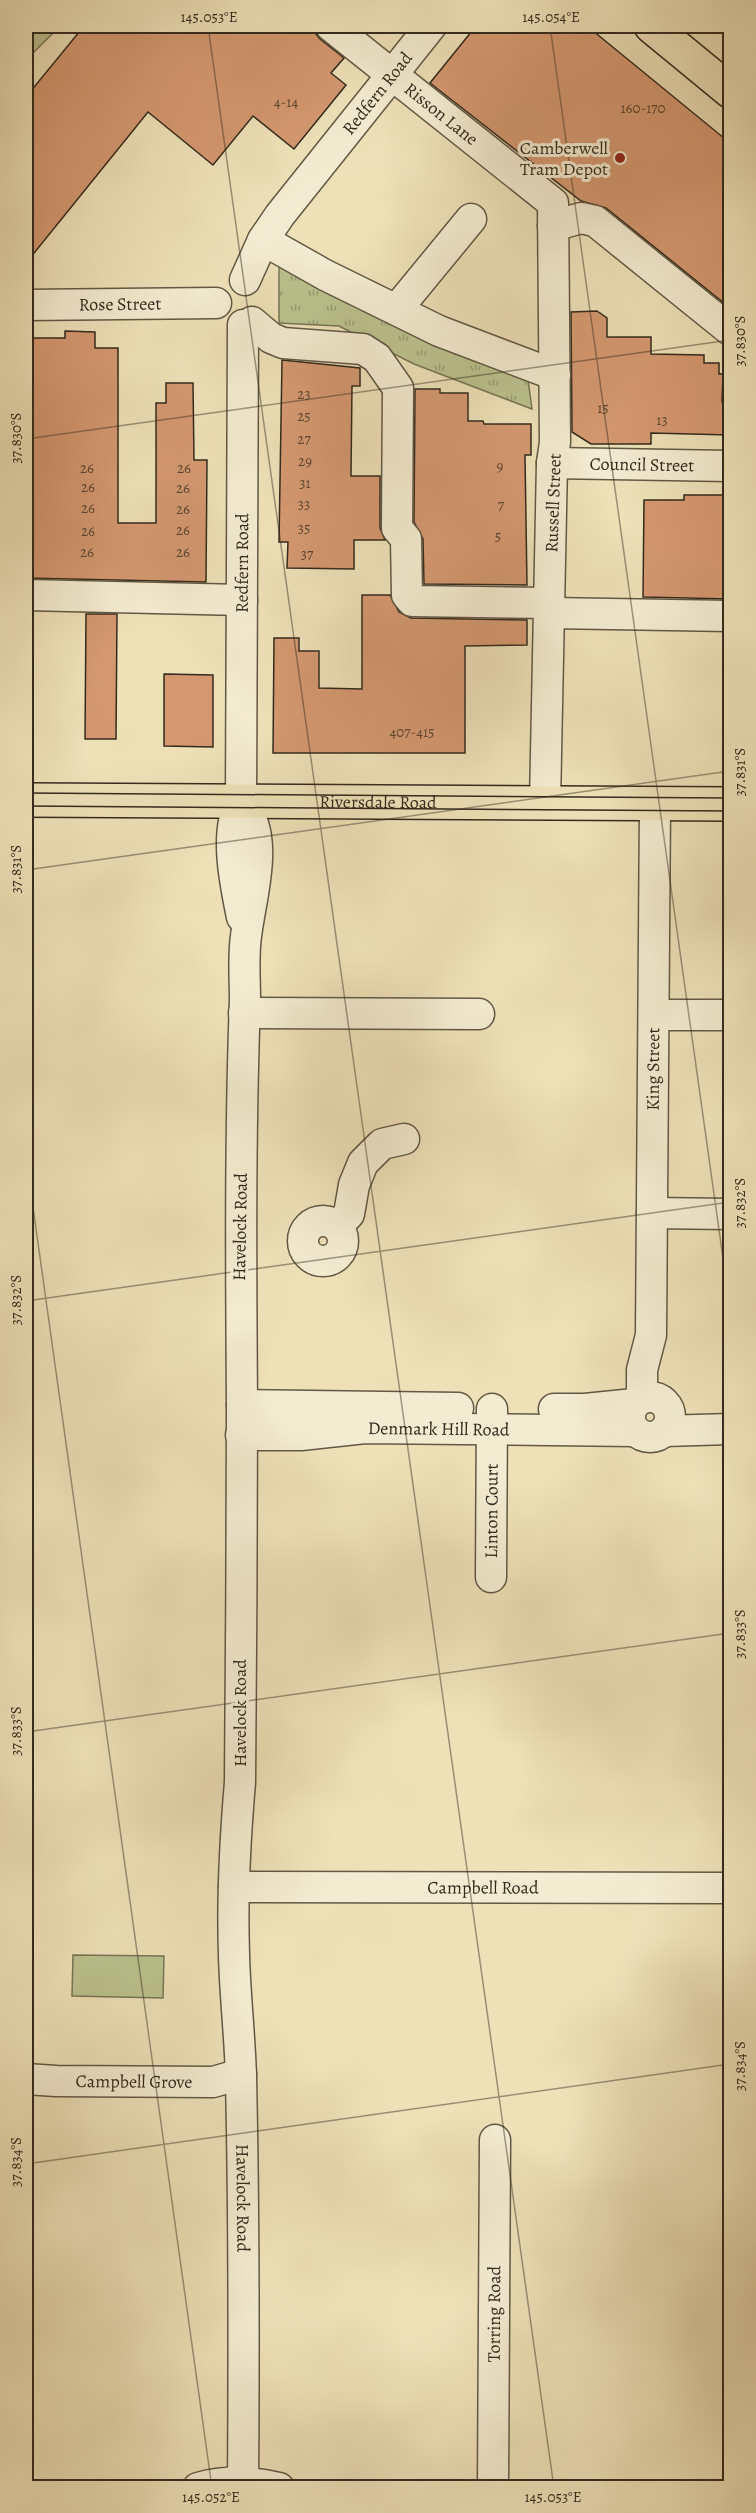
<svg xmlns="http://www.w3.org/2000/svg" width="756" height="2513" font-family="Alegreya,serif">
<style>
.grass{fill:url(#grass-tufts);stroke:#767656;stroke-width:1.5}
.park{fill:#bac28e;stroke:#767656;stroke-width:1.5}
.building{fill:#d49870;stroke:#332a1d;stroke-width:1.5}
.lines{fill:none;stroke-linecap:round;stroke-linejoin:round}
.minor-casing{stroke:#625844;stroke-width:33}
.major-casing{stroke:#332a1d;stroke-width:36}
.minor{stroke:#f4ecd1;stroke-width:30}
.major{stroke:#eee1b8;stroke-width:33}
.tram{stroke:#332a1d;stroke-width:1.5}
.ticks{fill:none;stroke:#332a1d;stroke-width:1.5;stroke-opacity:0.45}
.poi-dot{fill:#8f2418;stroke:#f4ecd1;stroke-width:2}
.labels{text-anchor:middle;stroke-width:6;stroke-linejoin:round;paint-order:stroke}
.number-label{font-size:15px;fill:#5b4632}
.street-label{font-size:18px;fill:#332a1d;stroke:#f4ecd1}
.poi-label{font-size:18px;fill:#332a1d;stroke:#f4ecd1;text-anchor:end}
.neatline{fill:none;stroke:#332a1d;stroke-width:2}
.ticks-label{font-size:15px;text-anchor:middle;fill:#332a1d}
</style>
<defs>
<pattern id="grass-tufts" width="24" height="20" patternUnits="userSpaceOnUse" patternTransform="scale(1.5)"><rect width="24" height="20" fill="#bac28e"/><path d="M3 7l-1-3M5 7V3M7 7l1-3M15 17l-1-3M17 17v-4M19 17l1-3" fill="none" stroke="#989e73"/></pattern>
</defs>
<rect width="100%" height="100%" fill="#eee1b8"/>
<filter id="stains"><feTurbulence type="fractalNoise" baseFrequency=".00333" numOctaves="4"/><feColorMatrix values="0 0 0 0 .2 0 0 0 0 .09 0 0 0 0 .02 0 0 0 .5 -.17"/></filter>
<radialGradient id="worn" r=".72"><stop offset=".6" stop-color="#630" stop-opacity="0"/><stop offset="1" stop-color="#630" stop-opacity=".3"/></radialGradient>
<!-- grass -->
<polygon class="grass" points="279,266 527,372 532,409 414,364 339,326 279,323"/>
<!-- park -->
<g class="park">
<polygon points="26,26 60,26 26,60"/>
<polygon points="73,1955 164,1956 163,1998 72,1996"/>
</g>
<!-- building -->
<g class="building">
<polygon points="84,26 314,26 315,33 320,39 344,58 331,73 346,85 294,149 253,116 213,165 148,112 26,263 26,97"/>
<polygon points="476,26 587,26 730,143 730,308 606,208 581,201 430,83"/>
<polygon points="597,311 607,318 607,337 651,337 651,354 704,355 704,363 719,363 719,374 723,374 722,402 726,402 726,407 730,407 730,435 651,433 651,444 591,444 572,432 571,312"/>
<polygon points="65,331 95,332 95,348 118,348 118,523 156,523 156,403 166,403 166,383 193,383 194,460 207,460 206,582 26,578 26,338 65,338"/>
<polygon points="282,360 360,368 360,386 352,386 351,476 380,476 380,528 385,540 354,540 354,569 287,568 288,542 279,542"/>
<polygon points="415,389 440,389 440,393 468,393 468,421 483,421 484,424 531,424 531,455 525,455 527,585 424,584 423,539 414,522"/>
<polygon points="684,495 730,495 730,599 643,597 644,500 684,500"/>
<polygon points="362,595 390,595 399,612 411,618 527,620 527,645 465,646 465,753 273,753 274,638 299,638 299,651 319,651 319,688 362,689"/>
<polygon points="86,614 117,614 116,739 85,739"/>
<polygon points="164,674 213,675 213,747 164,746"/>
</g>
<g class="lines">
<!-- minor casing -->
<g class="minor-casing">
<g id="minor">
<path id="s1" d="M331 26 553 203 555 442 552 463 545 803"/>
<polyline points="553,226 581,218 595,221 730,330"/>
<polyline points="263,240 325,275 439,331 555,375"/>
<path id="s2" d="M245 280 263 240 280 215 431 26"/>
<path id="s3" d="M26 305 216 303"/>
<polyline points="397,309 471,219"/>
<polyline points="252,322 271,338 283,343 363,349 377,358 398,388 397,528 406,539 407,595 412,601 550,603"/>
<path id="s4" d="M552 463 730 466"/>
<polyline points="26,595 242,600"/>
<polyline points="550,613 730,616"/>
<path id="s5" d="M241 801C271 838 251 894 246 936 243 957 245 979 245 1000 240 1135 241 1270 242 1406 242 1531 241 1657 240 1782 235 1840 232 1897 234 1955 235 1996 240 2037 241 2078 244 2214 244 2351 243 2488"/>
<path id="s6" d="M242 917C235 883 224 832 241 801L243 325"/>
<polyline points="244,1013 479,1014"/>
<polyline points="654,1015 730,1015"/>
<polyline points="652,1213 730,1214"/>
<circle cx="323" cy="1241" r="20"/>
<polyline points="337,1226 349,1214 354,1185 363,1163 382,1144 404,1139"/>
<circle cx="650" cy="1417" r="20"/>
<path id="s7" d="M642 1398V1370L651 1335 655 804"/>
<polyline points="242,1405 458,1408"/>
<polyline points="554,1409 585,1409 634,1404"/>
<polyline points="664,1431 730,1429"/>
<path id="s8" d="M241 1435H301L365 1428 635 1431"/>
<path id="s9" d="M491 1577 492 1409"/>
<path id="s10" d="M234 1887 730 1888"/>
<path id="s11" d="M26 2079 56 2081 213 2082 241 2074"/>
<path d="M198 2488C226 2480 251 2481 279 2488"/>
<path id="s12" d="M493 2488 495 2140"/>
</g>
</g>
<!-- major casing -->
<g class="major-casing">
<g id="major">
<polyline points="651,26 730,91"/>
<path id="s13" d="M26 800 730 804"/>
</g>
</g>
<!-- minor -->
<use href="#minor" class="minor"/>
<!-- major -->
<use href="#major" class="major"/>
<!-- tram -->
<g class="tram">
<polyline points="26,793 730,798"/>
<polyline points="26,806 730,811"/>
</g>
</g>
<!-- ticks -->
<path class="ticks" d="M208 26 554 2488M550 26 730 1308M26 439 730 340M26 870 730 771M26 1157 212 2488M26 1301 730 1202M26 1732 730 1633M26 2164 730 2064"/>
<!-- markers -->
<circle class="poi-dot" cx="620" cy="158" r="6"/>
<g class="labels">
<!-- number labels -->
<g class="number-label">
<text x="286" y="107">4-14</text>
<text x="643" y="113">160-170</text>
<text x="304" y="399">23</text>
<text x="603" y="413">15</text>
<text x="304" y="421">25</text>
<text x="662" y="425">13</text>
<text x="304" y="444">27</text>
<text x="305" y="466">29</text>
<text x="500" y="471">9</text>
<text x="87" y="473">26</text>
<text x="184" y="473">26</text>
<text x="305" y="488">31</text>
<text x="88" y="492">26</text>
<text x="183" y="493">26</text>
<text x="304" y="509">33</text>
<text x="501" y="510">7</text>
<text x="88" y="513">26</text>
<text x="183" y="514">26</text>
<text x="304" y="533">35</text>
<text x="183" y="535">26</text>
<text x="88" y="536">26</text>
<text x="498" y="541">5</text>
<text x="87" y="557">26</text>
<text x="183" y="557">26</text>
<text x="307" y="559">37</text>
<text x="412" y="737">407-415</text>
</g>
<!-- street labels -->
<g class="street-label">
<text dy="6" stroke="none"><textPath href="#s2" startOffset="230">Redfern Road</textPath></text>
<text dy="6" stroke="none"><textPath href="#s1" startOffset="141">Risson Lane</textPath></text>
<text dy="6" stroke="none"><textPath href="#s3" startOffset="94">Rose Street</textPath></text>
<text dy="6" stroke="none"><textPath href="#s4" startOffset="90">Council Street</textPath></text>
<text transform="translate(553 503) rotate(-88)" y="6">Russell Street</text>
<text dy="6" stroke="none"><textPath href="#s6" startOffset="356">Redfern Road</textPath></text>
<text dy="6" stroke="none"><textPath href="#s13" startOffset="352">Riversdale Road</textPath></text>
<text dy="6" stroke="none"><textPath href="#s7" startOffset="330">King Street</textPath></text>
<text transform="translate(240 1227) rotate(-89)" y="6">Havelock Road</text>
<text dy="6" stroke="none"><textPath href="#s8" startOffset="198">Denmark Hill Road</textPath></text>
<text dy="6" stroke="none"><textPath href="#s9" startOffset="66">Linton Court</textPath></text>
<text transform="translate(240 1713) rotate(-90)" y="6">Havelock Road</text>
<text dy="6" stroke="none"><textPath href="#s10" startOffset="249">Campbell Road</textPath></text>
<text dy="6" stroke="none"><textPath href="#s11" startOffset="108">Campbell Grove</textPath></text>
<text dy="6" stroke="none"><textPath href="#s5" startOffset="1402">Havelock Road</textPath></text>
<text dy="6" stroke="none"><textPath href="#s12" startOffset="174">Torring Road</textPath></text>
</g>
<!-- poi labels -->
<g class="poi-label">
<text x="608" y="154">Camberwell<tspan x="608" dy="21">Tram Depot</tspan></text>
</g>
</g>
<!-- margin -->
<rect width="756" height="2513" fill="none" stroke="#eee1b8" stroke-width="66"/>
<rect x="33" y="33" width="690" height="2447" class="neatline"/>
<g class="ticks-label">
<text x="209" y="22">145.053°E</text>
<text x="551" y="22">145.054°E</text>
<text transform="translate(740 341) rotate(-90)" y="5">37.830°S</text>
<text transform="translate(16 438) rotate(-90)" y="5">37.830°S</text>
<text transform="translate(740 772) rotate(-90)" y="5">37.831°S</text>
<text transform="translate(16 869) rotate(-90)" y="5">37.831°S</text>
<text transform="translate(740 1203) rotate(-90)" y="5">37.832°S</text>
<text transform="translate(16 1300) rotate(-90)" y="5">37.832°S</text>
<text transform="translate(740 1634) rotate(-90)" y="5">37.833°S</text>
<text transform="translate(16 1731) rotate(-90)" y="5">37.833°S</text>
<text transform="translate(740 2066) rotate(-90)" y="5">37.834°S</text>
<text transform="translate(16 2162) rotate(-90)" y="5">37.834°S</text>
<text x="211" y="2502">145.052°E</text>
<text x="553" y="2502">145.053°E</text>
</g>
<rect width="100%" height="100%" filter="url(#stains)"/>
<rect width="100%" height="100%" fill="url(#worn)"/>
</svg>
